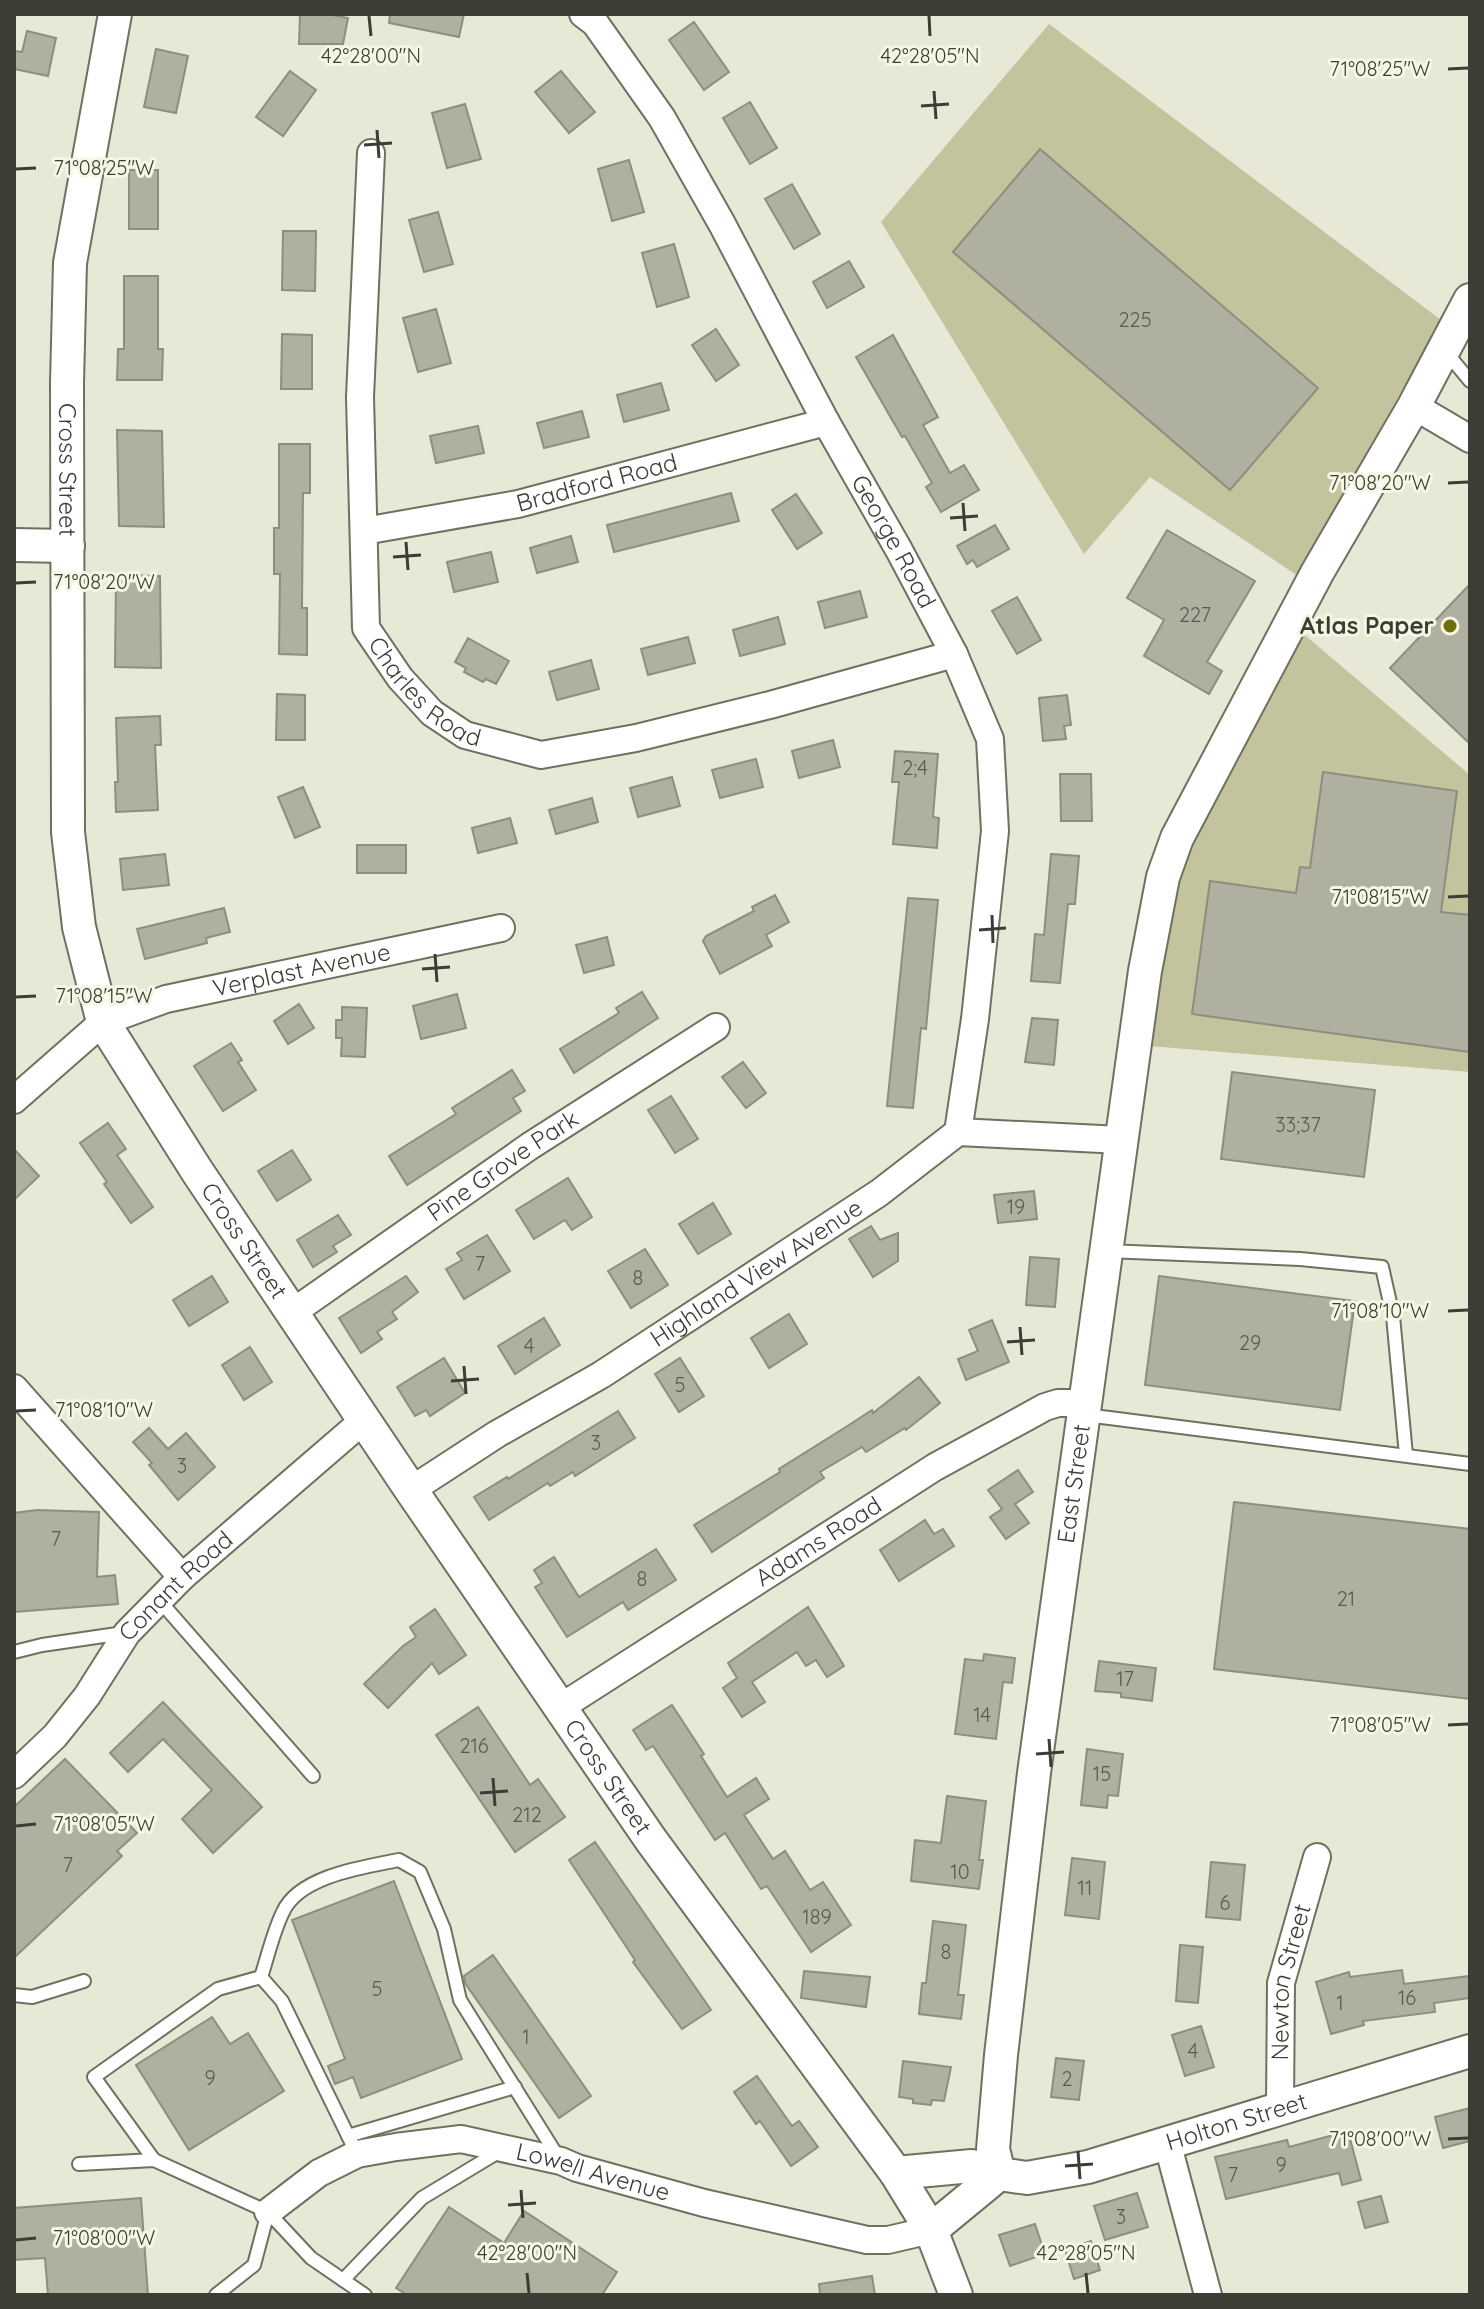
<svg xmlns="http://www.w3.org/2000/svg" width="1484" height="2309" font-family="Quicksand,sans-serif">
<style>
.green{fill:#c3c39d}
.building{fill:#b0b0a0;stroke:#8e8e7e;stroke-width:2}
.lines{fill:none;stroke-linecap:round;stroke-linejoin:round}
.service-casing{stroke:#707060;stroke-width:16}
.minor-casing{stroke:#707060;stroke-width:30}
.tertiary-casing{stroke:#707060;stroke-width:36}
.service{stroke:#fff;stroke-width:12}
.minor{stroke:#fff;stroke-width:26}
.tertiary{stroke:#fff;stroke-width:32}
.ticks{fill:none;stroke:#3d3d36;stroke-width:3}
.poi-dot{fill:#706d0b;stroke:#f5f6e4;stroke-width:3}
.labels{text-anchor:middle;stroke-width:6;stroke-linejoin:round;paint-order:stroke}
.number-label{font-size:20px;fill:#5a5a50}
.street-label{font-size:24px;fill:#3d3d36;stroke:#f5f6e4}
.poi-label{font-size:24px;font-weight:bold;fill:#3d3d36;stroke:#f5f6e4;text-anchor:end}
.ticks-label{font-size:20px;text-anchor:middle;fill:#3d3d36;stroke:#f5f6e4;stroke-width:6;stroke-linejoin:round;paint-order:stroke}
</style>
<rect width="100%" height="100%" fill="#e8e8d7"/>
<!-- green -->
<g class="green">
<polygon points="1049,24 1441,320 1298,576 1150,477 1084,554 881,222"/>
<polygon points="1300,631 1470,775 1470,1072 1149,1046 1178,871"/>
</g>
<!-- building -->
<g class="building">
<polygon points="300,14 327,14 348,18 343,44 299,44"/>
<polygon points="390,14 464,14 459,37 389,23"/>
<polygon points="694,22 729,72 704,90 669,40"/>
<polygon points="27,31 56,38 48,76 14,69 14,51 22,52"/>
<polygon points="156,49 188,56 176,113 144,107"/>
<polygon points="290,71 316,90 283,136 256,117"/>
<polygon points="561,71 595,112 569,133 535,92"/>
<polygon points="750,102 777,148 750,164 723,118"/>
<polygon points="465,104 481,159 447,168 432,113"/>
<polygon points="1040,149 1318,388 1230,490 953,252"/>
<polygon points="629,160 644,212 612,221 598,169"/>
<rect x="129" y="170" width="29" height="59"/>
<polygon points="792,184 820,234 794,249 765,199"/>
<polygon points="438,212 453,264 424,272 409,220"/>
<polygon points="283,231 316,231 315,291 282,290"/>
<polygon points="674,244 689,297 657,307 642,253"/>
<polygon points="849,261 864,287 827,308 813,282"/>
<polygon points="124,276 158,276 158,349 163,349 162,380 117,380 118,349 124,349"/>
<polygon points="436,309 451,363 418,372 403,318"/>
<polygon points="716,329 739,365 716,381 692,345"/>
<polygon points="282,334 312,335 312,389 281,389"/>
<polygon points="893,335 938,417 923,425 950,473 964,465 979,490 941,512 926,487 932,483 905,436 902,437 856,357"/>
<polygon points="661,383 669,410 624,422 617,395"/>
<polygon points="582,411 589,437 544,448 537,423"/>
<polygon points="478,426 484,453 436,463 430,436"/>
<polygon points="117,430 162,431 164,527 119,526"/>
<polygon points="279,444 310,444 310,493 303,493 302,608 307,608 307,655 279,654 280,574 274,574 274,528 279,528"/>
<polygon points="731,493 739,521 614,552 607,525"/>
<polygon points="796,494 822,533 797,549 772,510"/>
<polygon points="995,525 1009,549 977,567 973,560 967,564 957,546"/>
<polygon points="1167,530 1255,581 1207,662 1222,671 1209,694 1144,656 1164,620 1127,598"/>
<polygon points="571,536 578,562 537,573 530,548"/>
<polygon points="491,552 498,582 454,592 447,562"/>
<polygon points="116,575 160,576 161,668 115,667"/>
<polygon points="1470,584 1470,744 1390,668"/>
<polygon points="860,591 867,617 825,628 818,602"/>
<polygon points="1017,597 1041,640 1017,654 992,611"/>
<polygon points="778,617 785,644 740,656 733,630"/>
<polygon points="688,637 695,663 648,675 641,649"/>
<polygon points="468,638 509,661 496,684 486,679 483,682 464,672 466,668 455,662"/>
<polygon points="591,660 599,689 557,700 549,672"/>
<polygon points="277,694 305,695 305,740 276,740"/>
<polygon points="1067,695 1071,725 1064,726 1066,739 1043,741 1039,698"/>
<polygon points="160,716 161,745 155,745 158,810 116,812 115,782 118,782 116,718"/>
<polygon points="833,740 840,767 799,778 792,751"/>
<polygon points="895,751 938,754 933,817 939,818 937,848 893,844 899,782 892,782"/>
<polygon points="756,759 763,787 720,798 712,770"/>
<polygon points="1323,772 1457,791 1441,912 1470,915 1470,1052 1192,1014 1210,881 1296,893 1300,867 1310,868"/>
<polygon points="1060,774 1091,774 1092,821 1061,821"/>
<polygon points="672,777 680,806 638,817 630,788"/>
<polygon points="303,787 320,827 295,838 278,797"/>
<polygon points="592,798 598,822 556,834 549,810"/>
<polygon points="510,818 517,843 478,853 472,828"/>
<rect x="357" y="845" width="49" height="28"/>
<polygon points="165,854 169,885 123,890 120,859"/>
<polygon points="1051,854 1079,856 1075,904 1068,904 1060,983 1031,981 1035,934 1044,935"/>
<polygon points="775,895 789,922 766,935 772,946 720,974 703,941 706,936 754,911 752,907"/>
<polygon points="908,898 938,900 926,1029 921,1028 913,1108 887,1106"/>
<polygon points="224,908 230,932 206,938 207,943 145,959 137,929"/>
<polygon points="607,937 614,965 584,973 576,945"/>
<polygon points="642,992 658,1018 574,1073 560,1049 619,1013 616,1008"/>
<polygon points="457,994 466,1028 421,1039 413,1006"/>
<polygon points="299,1004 314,1028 288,1044 274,1021"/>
<polygon points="342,1007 367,1008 365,1057 341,1056 342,1038 336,1038 336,1020 342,1020"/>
<polygon points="1032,1018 1058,1020 1054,1065 1025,1062"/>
<polygon points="231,1043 242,1060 238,1062 256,1090 223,1111 194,1066"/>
<polygon points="743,1062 766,1093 746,1108 722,1077"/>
<polygon points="512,1070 525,1091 513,1098 521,1111 407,1185 389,1156 456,1114 452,1108"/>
<polygon points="1232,1072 1375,1090 1364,1177 1221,1159"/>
<polygon points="671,1096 698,1139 675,1153 648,1110"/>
<polygon points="108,1123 126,1149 117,1155 153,1207 131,1223 104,1184 107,1182 80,1143"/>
<polygon points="14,1149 39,1176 14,1200"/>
<polygon points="292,1150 311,1180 277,1201 258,1171"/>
<polygon points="568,1178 592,1217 572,1230 565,1220 534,1239 516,1210"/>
<polygon points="1034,1191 1037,1219 998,1223 994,1195"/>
<polygon points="713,1203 731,1234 698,1254 679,1224"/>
<polygon points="338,1215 351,1235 333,1246 337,1252 313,1267 297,1240"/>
<polygon points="871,1226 880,1240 898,1233 898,1261 873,1277 849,1239"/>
<polygon points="487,1235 510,1271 464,1299 446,1269 462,1260 457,1253"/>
<polygon points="645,1249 668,1285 631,1308 608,1271"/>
<polygon points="1030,1257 1059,1259 1055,1307 1026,1305"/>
<polygon points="212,1276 228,1302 189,1326 173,1300"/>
<polygon points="406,1276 418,1292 392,1312 397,1319 377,1332 382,1339 361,1353 339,1318"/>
<polygon points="1159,1276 1355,1301 1340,1410 1145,1385"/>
<polygon points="789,1314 807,1344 769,1368 751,1338"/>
<polygon points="544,1318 560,1345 515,1374 498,1346"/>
<polygon points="992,1320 1009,1362 966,1380 958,1359 978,1351 969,1330"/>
<polygon points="250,1347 272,1382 244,1400 222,1365"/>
<polygon points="444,1358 465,1393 430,1416 426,1410 415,1416 397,1387"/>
<polygon points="680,1358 704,1396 679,1412 655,1374"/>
<polygon points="919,1377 940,1403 906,1430 905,1428 866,1452 862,1447 820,1472 824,1478 712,1552 694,1525 780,1472 779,1469 849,1425 872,1410 873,1413"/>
<polygon points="618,1411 635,1438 575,1476 573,1472 550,1486 548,1483 489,1520 474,1497 507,1477 508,1479"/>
<polygon points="149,1428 168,1449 186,1433 215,1467 178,1500 149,1465 152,1463 133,1442"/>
<polygon points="1018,1470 1033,1492 1015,1504 1029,1523 1006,1539 990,1517 1002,1509 988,1490"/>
<polygon points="1234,1502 1470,1529 1470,1699 1214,1669"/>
<polygon points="37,1510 99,1512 97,1577 115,1575 118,1604 14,1612 14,1513"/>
<polygon points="925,1520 934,1534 943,1529 954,1546 899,1581 880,1550"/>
<polygon points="656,1549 676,1580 628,1610 623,1602 567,1637 535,1587 542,1583 534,1570 554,1557 579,1597"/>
<polygon points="808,1607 844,1666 827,1677 816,1660 806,1666 797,1652 752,1682 765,1702 742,1717 723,1688 737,1678 728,1663"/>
<polygon points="435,1609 466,1655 439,1674 432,1663 388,1708 364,1684 403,1646 416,1637 410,1627"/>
<polygon points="984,1654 1015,1658 1012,1683 1003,1682 996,1739 955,1734 965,1659 983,1661"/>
<polygon points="1099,1661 1156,1668 1152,1701 1121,1697 1121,1693 1095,1691"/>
<polygon points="163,1702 262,1807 213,1853 182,1819 212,1790 163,1739 128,1772 110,1753"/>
<polygon points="672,1705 704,1754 701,1756 727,1797 756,1778 769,1799 744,1815 773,1859 785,1851 810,1890 823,1882 851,1925 811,1952 767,1886 761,1889 725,1833 715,1840 653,1746 646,1750 633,1730"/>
<polygon points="478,1707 530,1785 538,1779 565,1817 515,1852 436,1735"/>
<polygon points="1087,1749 1123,1754 1118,1796 1108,1795 1107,1808 1081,1805"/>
<polygon points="65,1759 137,1833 117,1851 122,1856 14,1958 14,1807"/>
<polygon points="947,1796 986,1801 979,1860 983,1860 979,1889 911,1881 915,1840 941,1843"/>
<polygon points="595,1842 711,2010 682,2029 633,1962 635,1960 569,1860"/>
<polygon points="1072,1858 1105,1862 1099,1919 1065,1915"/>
<polygon points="1211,1862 1245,1865 1240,1920 1206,1917"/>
<polygon points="394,1881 462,2059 361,2098 353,2077 335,2084 328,2066 345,2059 292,1920"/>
<polygon points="933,1921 966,1925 958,1995 964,1995 961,2019 919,2014 922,1983 926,1983"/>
<polygon points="1180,1945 1203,1947 1198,2003 1176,2001"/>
<polygon points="493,1955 591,2096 559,2118 465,1983 464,1976"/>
<polygon points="1402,1970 1404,1984 1470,1976 1470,1998 1434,2003 1435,2012 1363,2021 1364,2025 1331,2034 1316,1982 1349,1972 1350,1977"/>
<polygon points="804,1971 870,1977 866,2007 801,1998"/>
<polygon points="212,2017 230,2044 248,2033 284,2091 189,2150 136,2065"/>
<polygon points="1201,2026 1214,2067 1185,2076 1172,2035"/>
<polygon points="1056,2058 1084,2061 1079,2100 1051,2097"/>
<polygon points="903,2061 951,2067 944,2101 932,2100 931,2105 913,2103 913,2099 899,2097"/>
<polygon points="757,2076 792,2126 799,2121 818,2147 791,2166 760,2121 756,2124 734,2092"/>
<polygon points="1470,2108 1470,2141 1443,2148 1435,2117"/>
<polygon points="1348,2131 1361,2180 1342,2185 1339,2173 1226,2199 1215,2157 1287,2140 1289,2147"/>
<polygon points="1137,2193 1148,2227 1105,2240 1094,2206"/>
<polygon points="1381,2196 1388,2222 1365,2228 1358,2202"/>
<polygon points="141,2198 148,2295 48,2295 45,2258 14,2260 14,2208"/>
<polygon points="449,2207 504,2243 524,2211 617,2272 602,2295 407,2295 396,2288"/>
<polygon points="1035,2224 1045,2254 1010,2266 999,2235"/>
<polygon points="1091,2241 1100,2270 1074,2279 1065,2250"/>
<polygon points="872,2276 875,2295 820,2295 819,2284"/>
</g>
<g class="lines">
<!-- service casing -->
<g class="service-casing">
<g id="service">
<polyline points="1446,352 1470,381"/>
<polyline points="1107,1251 1300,1259 1382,1267 1393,1316 1406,1455"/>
<polyline points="1086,1415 1470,1464"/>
<polyline points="159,1600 313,1776"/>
<polyline points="14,1652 42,1645 124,1633"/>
<path d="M261 1977C268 1956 273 1932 283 1912 299 1876 364 1867 399 1860L420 1872 444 1929 460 2000 558 2157"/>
<polyline points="261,1977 282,2001 357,2154"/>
<polyline points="14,1995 32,1997 84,1981"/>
<polyline points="348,2136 515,2087"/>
<polyline points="154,2160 94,2077 218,1989 261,1977"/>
<polyline points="79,2164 154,2160 268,2212 311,2258 365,2295"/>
<polyline points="343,2280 422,2198 500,2151"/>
<polyline points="216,2295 254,2265 268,2212"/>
</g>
</g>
<!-- minor casing -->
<g class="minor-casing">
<g id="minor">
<path id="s1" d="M583 14 595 23 662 118 722 224 826 422 899 550 954 654 990 739 995 831 975 1019 958 1132"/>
<path id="s2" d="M371 153 360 397 366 628 400 678 432 713 465 735 541 755 636 738 770 705 954 654"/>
<polyline points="1414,406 1470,439"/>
<path id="s3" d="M364 531 518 504 826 422"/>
<path id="s4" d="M14 1100 103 1022 166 999 501 928"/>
<path id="s5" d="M293 1312 530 1146 716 1027"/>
<polyline points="14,1388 182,1577"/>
<path id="s6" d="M411 1490 497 1434 601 1375 879 1193 958 1132 1121 1140"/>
<path id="s7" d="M561 1707 935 1467 1045 1407 1058 1403H1087"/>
<path id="s8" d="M14 1775 55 1736 87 1696 127 1633 182 1577 364 1420"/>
<path id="s9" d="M1280 2107 1281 1983 1317 1857"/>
<polyline points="1167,2142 1208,2295"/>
<path id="s10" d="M268 2212 319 2173 357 2154 396 2147 461 2139 561 2161 577 2168 704 2203 867 2240H888L931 2230"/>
</g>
</g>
<!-- tertiary casing -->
<g class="tertiary-casing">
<g id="tertiary">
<path id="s11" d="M115 14 70 263 67 383 68 832 79 927 103 1022 197 1171 411 1490 651 1840 896 2173 931 2230 956 2295"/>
<polyline points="14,545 68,546"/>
<path id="s12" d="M896 2173 972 2166 999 2174 1027 2178 1088 2167 1470 2051"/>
<path id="s13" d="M999 2174 993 2149 1001 2055 1034 1773 1145 971 1163 877 1177 838 1317 573 1414 406 1470 300"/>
<polyline points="931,2230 999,2174"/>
</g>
</g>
<!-- service -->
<use href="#service" class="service"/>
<!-- minor -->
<use href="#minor" class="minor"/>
<!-- tertiary -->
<use href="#tertiary" class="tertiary"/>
</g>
<!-- ticks -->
<path class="ticks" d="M369 16 371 36M929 16 930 36M1448 69 1468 68M934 91 936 119M921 106 949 104M377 130 379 158M364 145 392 143M16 169 36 168M1448 483 1468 482M963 503 965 531M950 518 978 516M406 542 408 570M393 557 421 555M16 583 36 582M1448 897 1468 896M992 915 993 943M979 930 1006 928M435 954 437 982M422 969 450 967M16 997 36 996M1448 1311 1468 1310M1020 1327 1022 1355M1007 1342 1035 1340M464 1366 466 1394M451 1381 479 1379M16 1411 36 1410M1448 1725 1468 1724M1049 1739 1051 1767M1036 1754 1064 1752M493 1778 495 1806M480 1793 508 1791M16 1826 36 1824M1448 2139 1468 2138M1078 2151 1080 2179M1065 2166 1093 2164M521 2190 523 2218M508 2205 536 2203M16 2240 36 2238M527 2273 529 2293M1086 2273 1088 2293"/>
<!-- markers -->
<circle class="poi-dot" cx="1450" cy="626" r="8"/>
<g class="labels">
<!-- number labels -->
<g class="number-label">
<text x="1135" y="327">225</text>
<text x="1195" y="622">227</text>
<text x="915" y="775">2;4</text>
<text x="1298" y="1132">33;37</text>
<text x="1016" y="1214">19</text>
<text x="480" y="1271">7</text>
<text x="638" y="1285">8</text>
<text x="1250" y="1350">29</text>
<text x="529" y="1353">4</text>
<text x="680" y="1392">5</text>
<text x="596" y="1450">3</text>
<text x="182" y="1473">3</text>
<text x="56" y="1546">7</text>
<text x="642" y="1586">8</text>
<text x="1346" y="1606">21</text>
<text x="1125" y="1686">17</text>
<text x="982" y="1722">14</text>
<text x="474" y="1753">216</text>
<text x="1102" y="1781">15</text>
<text x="527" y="1822">212</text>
<text x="68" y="1872">7</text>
<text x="960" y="1879">10</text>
<text x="1085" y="1895">11</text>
<text x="1225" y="1910">6</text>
<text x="817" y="1924">189</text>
<text x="946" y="1959">8</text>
<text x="377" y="1996">5</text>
<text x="1407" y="2005">16</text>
<text x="1340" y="2010">1</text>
<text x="526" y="2044">1</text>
<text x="1193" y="2058">4</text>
<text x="210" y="2085">9</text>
<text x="1067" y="2086">2</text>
<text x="1281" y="2172">9</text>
<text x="1233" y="2182">7</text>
<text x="1121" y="2224">3</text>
</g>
<!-- street labels -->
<g class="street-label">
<text dy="8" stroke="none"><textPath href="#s11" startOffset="460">Cross Street</textPath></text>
<text dy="8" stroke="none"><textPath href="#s3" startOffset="238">Bradford Road</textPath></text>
<text dy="8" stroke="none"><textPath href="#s1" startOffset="614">George Road</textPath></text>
<text dy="8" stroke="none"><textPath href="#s2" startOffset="564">Charles Road</textPath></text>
<text dy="8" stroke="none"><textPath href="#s4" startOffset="324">Verplast Avenue</textPath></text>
<text dy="8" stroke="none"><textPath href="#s5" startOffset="256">Pine Grove Park</textPath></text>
<text dy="8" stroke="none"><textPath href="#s11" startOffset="1276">Cross Street</textPath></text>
<text dy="8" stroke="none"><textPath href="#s6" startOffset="408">Highland View Avenue</textPath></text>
<text dy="8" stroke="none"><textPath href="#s13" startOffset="696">East Street</textPath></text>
<text dy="8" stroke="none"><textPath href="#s7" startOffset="306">Adams Road</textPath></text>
<text dy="8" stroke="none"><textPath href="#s8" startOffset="250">Conant Road</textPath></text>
<text dy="8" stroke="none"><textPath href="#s11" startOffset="1924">Cross Street</textPath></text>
<text dy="8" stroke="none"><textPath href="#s9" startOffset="126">Newton Street</textPath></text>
<text dy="8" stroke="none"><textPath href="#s12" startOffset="350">Holton Street</textPath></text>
<text dy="8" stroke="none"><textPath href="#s10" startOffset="348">Lowell Avenue</textPath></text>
</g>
<!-- poi labels -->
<g class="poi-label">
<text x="1434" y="634">Atlas Paper</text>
</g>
</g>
<g class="ticks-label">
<text x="371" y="63">42°28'00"N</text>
<text x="930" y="63">42°28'05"N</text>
<text x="1380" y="76">71°08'25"W</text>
<text x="104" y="175">71°08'25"W</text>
<text x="1380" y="490">71°08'20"W</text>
<text x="104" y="589">71°08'20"W</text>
<text x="1380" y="904">71°08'15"W</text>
<text x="104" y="1003">71°08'15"W</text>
<text x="1380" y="1318">71°08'10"W</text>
<text x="104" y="1417">71°08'10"W</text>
<text x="1380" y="1732">71°08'05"W</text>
<text x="104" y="1831">71°08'05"W</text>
<text x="1380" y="2146">71°08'00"W</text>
<text x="104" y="2245">71°08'00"W</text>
<text x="527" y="2260">42°28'00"N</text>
<text x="1086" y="2260">42°28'05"N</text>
</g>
<!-- border -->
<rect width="1484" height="2309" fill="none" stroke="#3d3d36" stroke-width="32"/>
</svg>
